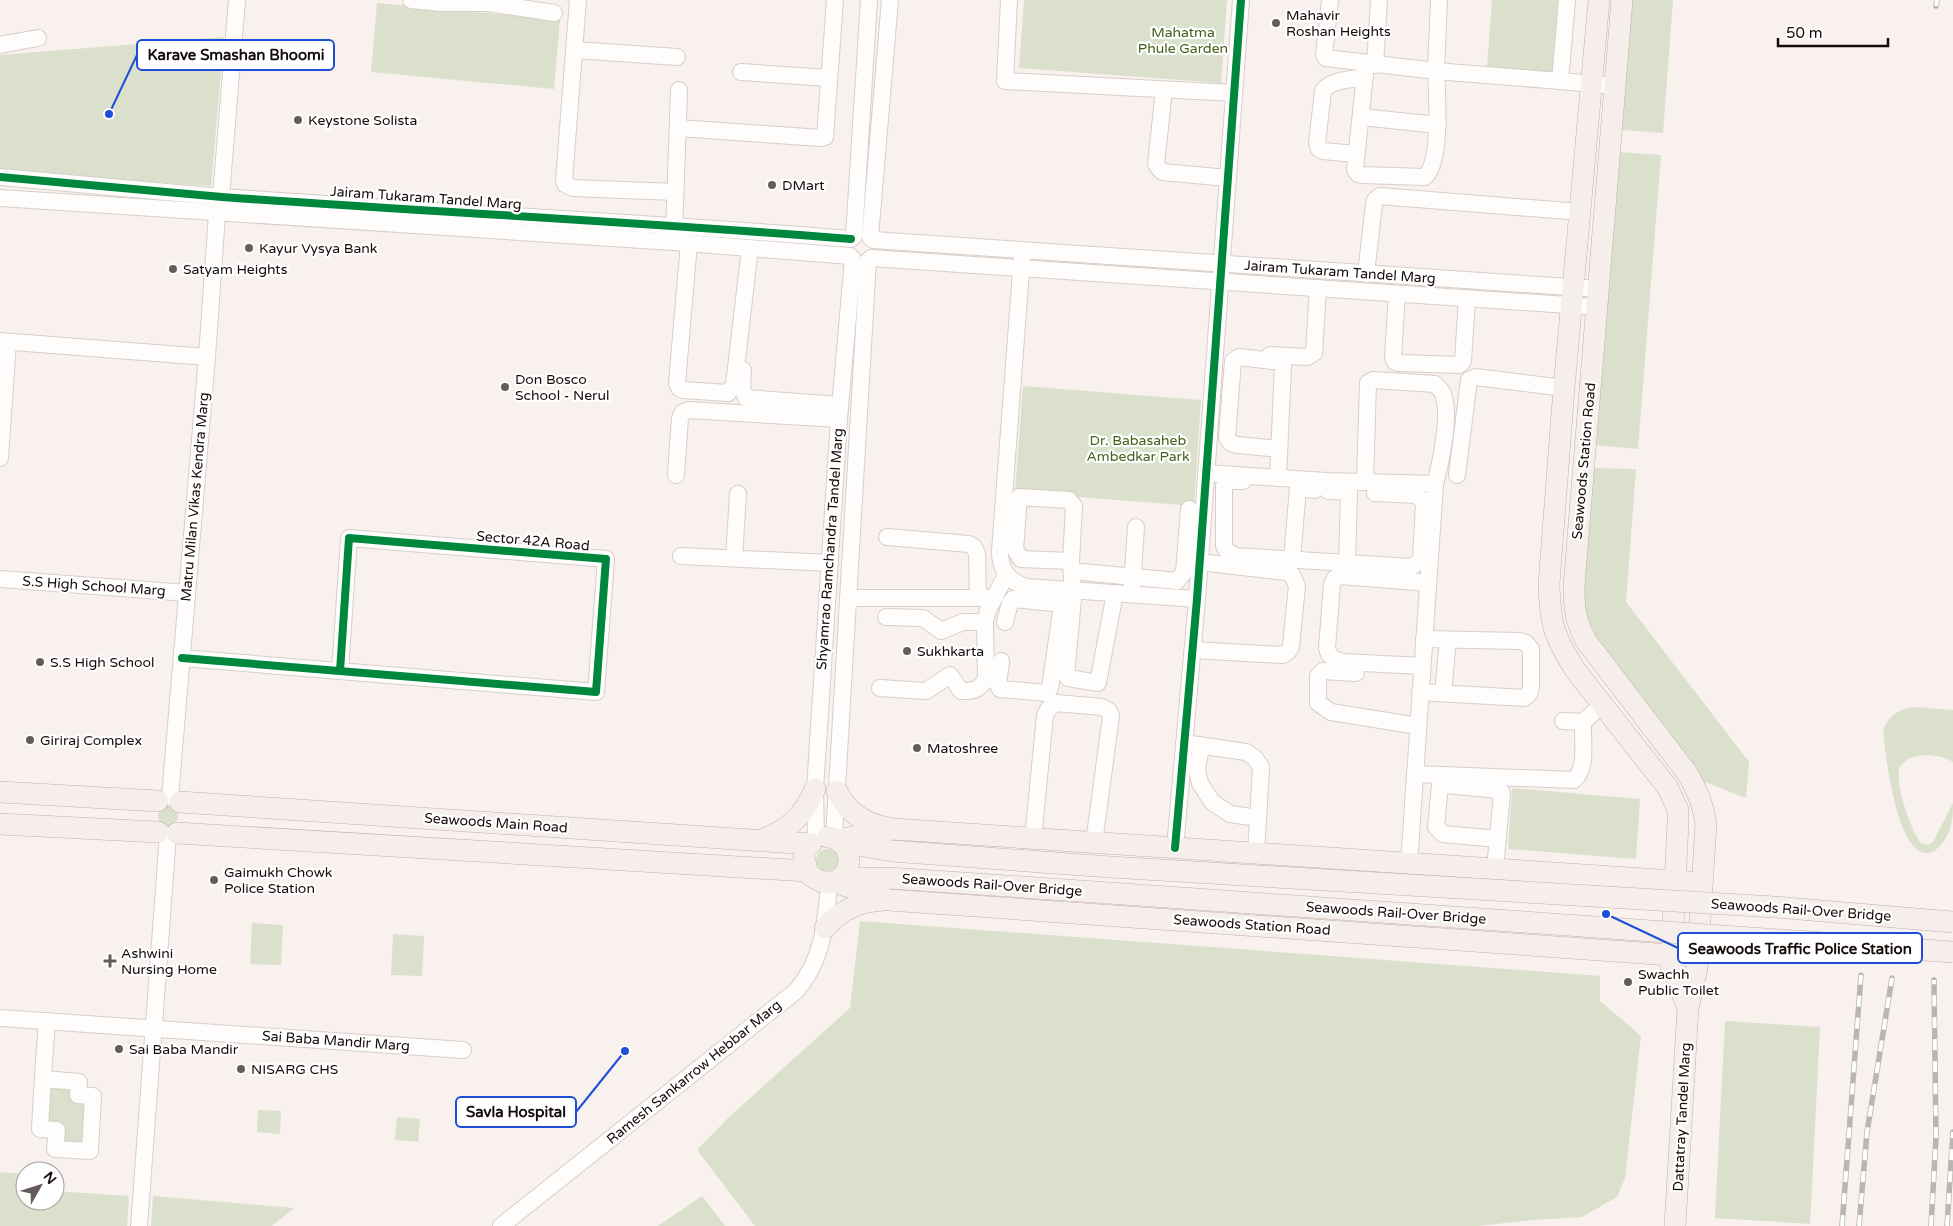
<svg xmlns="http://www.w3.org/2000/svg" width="1953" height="1226" viewBox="0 0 1953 1226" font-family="'Varela Round',sans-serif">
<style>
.green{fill:#dae0cb}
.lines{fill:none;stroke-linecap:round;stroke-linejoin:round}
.minor-casing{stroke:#d7ceca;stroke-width:18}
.major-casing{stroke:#c0b0aa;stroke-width:22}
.minor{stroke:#fefdfc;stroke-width:16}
.major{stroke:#f6eeeb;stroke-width:21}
.rail-casing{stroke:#b8b6b4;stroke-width:5.5}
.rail{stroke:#fff;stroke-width:4;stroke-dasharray:11;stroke-linecap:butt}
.major-bridge-casing{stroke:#c0b0aa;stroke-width:22;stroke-linecap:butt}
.major-bridge{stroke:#f6eeeb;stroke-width:21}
.cycleway-casing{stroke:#fff;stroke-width:11}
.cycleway{stroke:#00873e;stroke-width:8}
.poi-dot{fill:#655c59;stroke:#fff;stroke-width:2}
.labels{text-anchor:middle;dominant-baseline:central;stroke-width:4.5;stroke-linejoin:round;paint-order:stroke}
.poi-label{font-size:14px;fill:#150c09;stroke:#fff;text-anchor:start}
.park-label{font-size:14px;fill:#44601b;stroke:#fff}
.street-label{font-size:14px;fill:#150c09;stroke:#fff}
.leader{fill:none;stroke:#1d4ed8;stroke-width:2}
.callout-dot{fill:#1d4ed8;stroke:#fff;stroke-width:2}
.callout{fill:#fff;stroke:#1d4ed8;stroke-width:2}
.callout-label{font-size:15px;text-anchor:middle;font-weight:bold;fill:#150c09}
</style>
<rect width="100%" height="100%" fill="#f9f1ed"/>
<g class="green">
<path d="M1024,0h203l-6,83 -202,-15z"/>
<path d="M1492,0h69l-6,73 -68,-6z"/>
<path d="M1630,0h43l-10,133 -41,-3z"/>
<path d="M377,3l183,17 -6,69 -183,-17z"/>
<path d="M224,37l-13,149 -211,-13v-118z"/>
<path d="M1618,152l43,3 -23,294 -44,-4z"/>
<path d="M1023,386l178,14 -7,106 -179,-14z"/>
<path d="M1594,468l42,1 -10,133 123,160 -3,36 -44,-17 -109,-144 -11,-35z"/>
<path d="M1915,707l38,3v52c-15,-9 -44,-11 -54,6 -3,18 11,61 22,75l7,2 5,-3 20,-39c0,19 -1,28 -13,43 -4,4 -8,7 -13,7 -31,0 -41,-98 -44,-121 5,-17 16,-23 32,-25z"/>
<path d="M1512,788l128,11 -4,60 -128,-10z"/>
<circle cx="168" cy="816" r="10"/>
<circle cx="827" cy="860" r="11"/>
<path d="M860,921l740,55v25l41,35 -16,142 -8,19 -35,20 -49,3 -55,6h-723l-58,-76 32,-33 121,-109z"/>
<path d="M252,923l31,2 -2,40 -31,-1z"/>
<path d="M393,934l31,2 -2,40 -31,-1z"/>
<path d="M1725,1021l95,6 -10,197 -95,-6z"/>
<path d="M43,1079l50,17 -3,55 -35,-2 1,-19 -16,-1z"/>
<path d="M258,1110l23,1 -1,23 -23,-2z"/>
<path d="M397,1117l23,2 -2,23 -23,-2z"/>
<path d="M0,1172l25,2v27h30v-10l74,5 -2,30h-127z"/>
<path d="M153,1196l141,12 -22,18h-121z"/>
<path d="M702,1196l23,30h-67z"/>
</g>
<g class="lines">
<defs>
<g id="minor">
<path d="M411,0l31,3h46v-3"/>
<path d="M578,0l-14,180 1,4 8,4 102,4"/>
<path d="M1009,0l-4,81 229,12"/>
<path d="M1330,0l-6,55 2,3 110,13c1,23 6,91 -11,106l-63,-2 -4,-1 -3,-4 11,-106"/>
<path d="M1439,0l-3,71 124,10 7,-81"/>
<path d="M488,3l66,10"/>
<path d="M0,45l38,-7"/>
<path d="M575,50l102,7"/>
<path d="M1375,65l4,-65"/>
<path d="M741,72l87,6"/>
<path d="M1560,81l55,5"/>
<path d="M1164,90l-8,74 6,8 66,6"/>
<path d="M1361,117l77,8"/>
<path d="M678,128l143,10 4,-1 10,-137"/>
<path d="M1356,154l-33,-3 -4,-2 -2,-6 6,-52c6,-11 30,-12 42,-14"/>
<path d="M0,177c74,6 148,14 222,20 210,15 420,25 629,42"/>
<path d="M0,198l673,44 177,14"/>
<path d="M674,234l5,-144"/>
<path d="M854,236l15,-236"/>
<path d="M870,237l20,-237"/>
<path d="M873,240l725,49"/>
<path d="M689,243l-12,140 2,5 4,2 45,3 6,-8 16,-137"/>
<path d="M871,258l726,49"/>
<path d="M1022,258l-22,293c0,20 9,31 27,36l170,12"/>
<path d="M1366,274l8,-70 1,-4 5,-4 200,16"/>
<path d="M1397,294l-4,64 2,4 4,1 60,2 4,-4 4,-63"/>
<path d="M0,341l207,16"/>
<path d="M1270,355l37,2 7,-4 4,-65"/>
<path d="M743,370l-1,18 4,10 94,7"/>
<path d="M0,458l8,-116"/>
<path d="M1206,473l120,8 109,3 -26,380"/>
<path d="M676,475l4,-57 3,-6 6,-2 150,9"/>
<path d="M1457,475l12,-95 7,-3 88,11"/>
<path d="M1278,478l5,-112 -1,-4 -43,-5 -6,4 -6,76 4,6 6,2 42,4"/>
<path d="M1243,481h-16l-3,5v60l3,5 8,5 177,11 9,-7 3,-57 -7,-8 -42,-2"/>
<path d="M1365,482l3,-99 5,-3 62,4c4,4 8,7 9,13 6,22 -3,65 -9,87"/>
<path d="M1328,491l21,1 -2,71"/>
<path d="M887,537l82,7 5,3 3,7 1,44"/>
<path d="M681,556l149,7"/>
<path d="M734,558l4,-64"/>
<path d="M1292,559l6,-71 17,2"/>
<path d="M1071,561l-50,-2 -6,-10 4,-52 50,3 5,6 -3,55 2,38 -7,76 2,3 30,5 17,-90"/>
<path d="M1082,572l95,9 7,-9 5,-63"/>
<path d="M0,579l187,14"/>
<path d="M1132,587l4,-60"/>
<path d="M848,598h146"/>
<path d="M886,617l37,1 18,13 22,-9h22"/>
<path d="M1005,622l5,-19 3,-4 49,5"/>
<path d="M1193,650l90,5c4,-2 7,-4 8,-9l6,-60 -5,-11 -6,-3 -86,-10"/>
<path d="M182,658l414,34 10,-133 -257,-21 -9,133"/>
<path d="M1001,661l-3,24 2,4 47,4 3,-5 14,-97"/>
<path d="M1422,666l-79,-4c-9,-3 -14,-4 -16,-14l5,-64 3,-6 6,-2 87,7"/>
<path d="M1356,673l-33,-2 -5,5v27l13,9 87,14"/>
<path d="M880,688l46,3 24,-16 11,16c13,0 18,-1 25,-12l-1,-57 3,-12 18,-35"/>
<path d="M1420,692l104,6 5,-4 2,-7v-38l-5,-6 -6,-2 -96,-2"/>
<path d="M1443,693l5,-53"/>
<path d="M1563,721l20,1"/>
<path d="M1184,743l62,9 9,6 6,9 -5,86"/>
<path d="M1201,746l-4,24 3,13 12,19 18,12 28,4"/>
<path d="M1415,774l159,6c14,-12 8,-41 9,-58l20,-18"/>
<path d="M1440,785l-4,42 7,7 55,5"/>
<path d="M1446,785l53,5 3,3 -7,76"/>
<path d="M170,797l37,-440 10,-143 4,-18 16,-196"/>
<path d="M834,838l34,-577"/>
<path d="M1033,839l12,-124 4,-7 7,-5 46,4 7,4 2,5 -17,127"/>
<path d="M816,840l-1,-51 24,-370 14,-160"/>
<path d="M1175,848l22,-249 44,-599"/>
<path d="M0,1018l463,32"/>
<path d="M43,1079l36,3 -1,13 15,1 -3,55 -35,-2 2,-19 -17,-1c2,-36 4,-72 7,-108"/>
<path d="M139,1226l29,-391"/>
<path d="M501,1226l295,-235c27,-31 30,-68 33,-108"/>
</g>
<g id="major">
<path d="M1599,0l-35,388 -15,196c1,40 5,53 27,87l92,117 10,22v12l-7,144 17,42"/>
<path d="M1622,0l-48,585c0,25 1,34 12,56l101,132c10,16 16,31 19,50l-9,145 -9,40 -13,218"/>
<path d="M837,791c10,22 28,33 52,37"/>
<path d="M0,792l158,9"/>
<path d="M180,802l631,42"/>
<path d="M0,824l158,8"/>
<path d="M177,833l630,38"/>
<path d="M828,837c22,4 28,27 12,42"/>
<path d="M762,840c27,-11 42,-24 53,-51"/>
<path d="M838,840l55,-11 797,53"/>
<path d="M846,843l46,8 218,16"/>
<path d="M804,857l3,14 4,5 11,6 7,1 11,-4 50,-1 219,15"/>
<path d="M834,882l55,18 796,56"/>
<path d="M825,928c16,-18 34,-27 59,-28"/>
</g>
</defs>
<use href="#minor" class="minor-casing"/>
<use href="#major" class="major-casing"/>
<use href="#minor" class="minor"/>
<use href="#major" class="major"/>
<defs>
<g id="rail">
<path d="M1936,6l1,-6"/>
<path d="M1842,1226l19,-251"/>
<path d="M1859,1226l8,-94 25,-154"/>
<path d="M1931,1226l5,-89 -2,-157"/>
<path d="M1947,1226l6,-94"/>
</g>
</defs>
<use href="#rail" class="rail-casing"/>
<use href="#rail" class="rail"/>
<defs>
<g id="major-bridge">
<path d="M1110,867l664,40 179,15"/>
<path d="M1109,893l844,59"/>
</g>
</defs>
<use href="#major-bridge" class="major-bridge-casing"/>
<use href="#major-bridge" class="major-bridge"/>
<defs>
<g id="cycleway">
<path d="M0,177c74,6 148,14 222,20 210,15 420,25 629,42"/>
<path d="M182,658l414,34 10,-133 -257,-21 -9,133"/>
<path d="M1175,848l22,-249 44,-599"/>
</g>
</defs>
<use href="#cycleway" class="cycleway-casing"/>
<use href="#cycleway" class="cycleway"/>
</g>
<g class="poi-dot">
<circle cx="1276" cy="23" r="5"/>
<circle cx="298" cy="120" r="5"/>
<circle cx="772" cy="185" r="5"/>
<circle cx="249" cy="248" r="5"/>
<circle cx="173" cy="269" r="5"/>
<circle cx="505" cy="387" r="5"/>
<circle cx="907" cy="651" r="5"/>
<circle cx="40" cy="662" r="5"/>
<circle cx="30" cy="740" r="5"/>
<circle cx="917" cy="748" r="5"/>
<circle cx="214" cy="880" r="5"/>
<path d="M107.5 953.5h5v5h5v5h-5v5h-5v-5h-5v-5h5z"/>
<circle cx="1628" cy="982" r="5"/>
<circle cx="119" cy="1049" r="5"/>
<circle cx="241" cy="1069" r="5"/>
</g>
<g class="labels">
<g class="poi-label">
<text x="1286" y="15">Mahavir<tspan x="1286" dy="16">Roshan Heights</tspan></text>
<text x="308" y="120">Keystone Solista</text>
<text x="782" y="185">DMart</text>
<text x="259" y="248">Kayur Vysya Bank</text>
<text x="183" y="269">Satyam Heights</text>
<text x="515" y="379">Don Bosco<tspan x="515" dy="16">School - Nerul</tspan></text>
<text x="917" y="651">Sukhkarta</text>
<text x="50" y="662">S.S High School</text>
<text x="40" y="740">Giriraj Complex</text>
<text x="927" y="748">Matoshree</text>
<text x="224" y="872">Gaimukh Chowk<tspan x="224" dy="16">Police Station</tspan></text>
<text x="121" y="953">Ashwini<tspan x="121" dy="16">Nursing Home</tspan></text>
<text x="1638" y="974">Swachh<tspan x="1638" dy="16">Public Toilet</tspan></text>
<text x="129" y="1049">Sai Baba Mandir</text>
<text x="251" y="1069">NISARG CHS</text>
</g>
<g class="park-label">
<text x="1183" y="32">Mahatma<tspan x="1183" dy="16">Phule Garden</tspan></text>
<text x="1138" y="440">Dr. Babasaheb<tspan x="1138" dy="16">Ambedkar Park</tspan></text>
</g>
<g class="street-label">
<text transform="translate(426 198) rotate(4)">Jairam Tukaram Tandel Marg</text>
<text transform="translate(1340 272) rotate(4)">Jairam Tukaram Tandel Marg</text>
<text transform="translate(1584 461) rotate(-85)">Seawoods Station Road</text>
<text transform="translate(195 497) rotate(-85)">Matru Milan Vikas Kendra Marg</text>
<text transform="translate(533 541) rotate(5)">Sector 42A Road</text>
<text transform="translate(830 549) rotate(-86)">Shyamrao Ramchandra Tandel Marg</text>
<text transform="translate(94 586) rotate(4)">S.S High School Marg</text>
<text transform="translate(496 823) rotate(4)">Seawoods Main Road</text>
<text transform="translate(992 885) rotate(4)">Seawoods Rail-Over Bridge</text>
<text transform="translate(1801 910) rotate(4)">Seawoods Rail-Over Bridge</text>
<text transform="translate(1396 913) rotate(4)">Seawoods Rail-Over Bridge</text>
<text transform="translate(1252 925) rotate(4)">Seawoods Station Road</text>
<text transform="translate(336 1041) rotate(4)">Sai Baba Mandir Marg</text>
<text transform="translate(694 1072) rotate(-39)">Ramesh Sankarrow Hebbar Marg</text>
<text transform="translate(1682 1117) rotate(-87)">Dattatray Tandel Marg</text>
</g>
</g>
<path class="leader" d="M109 114L137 55M1606 914L1678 948M625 1051L576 1112"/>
<g class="callout-dot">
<circle cx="109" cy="114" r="5"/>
<circle cx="1606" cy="914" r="5"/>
<circle cx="625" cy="1051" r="5"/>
</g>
<g class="callout">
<rect x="137" y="40" width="197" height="30" rx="5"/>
<rect x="1678" y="933" width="244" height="30" rx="5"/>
<rect x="456" y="1097" width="120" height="30" rx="5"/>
</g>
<g class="callout-label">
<text x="236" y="60">Karave Smashan Bhoomi</text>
<text x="1800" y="954">Seawoods Traffic Police Station</text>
<text x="516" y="1117">Savla Hospital</text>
</g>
<g transform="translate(40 1186) rotate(51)"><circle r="24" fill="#ffffff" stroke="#a19e9d"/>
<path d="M0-4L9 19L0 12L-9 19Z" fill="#655c59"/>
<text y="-8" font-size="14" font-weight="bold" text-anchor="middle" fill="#150c09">N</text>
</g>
<path d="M1778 38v8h110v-8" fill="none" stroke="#150c09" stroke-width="2.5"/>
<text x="1786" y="38" font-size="15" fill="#150c09" stroke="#ffffff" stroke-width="4" paint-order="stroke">50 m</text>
</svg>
